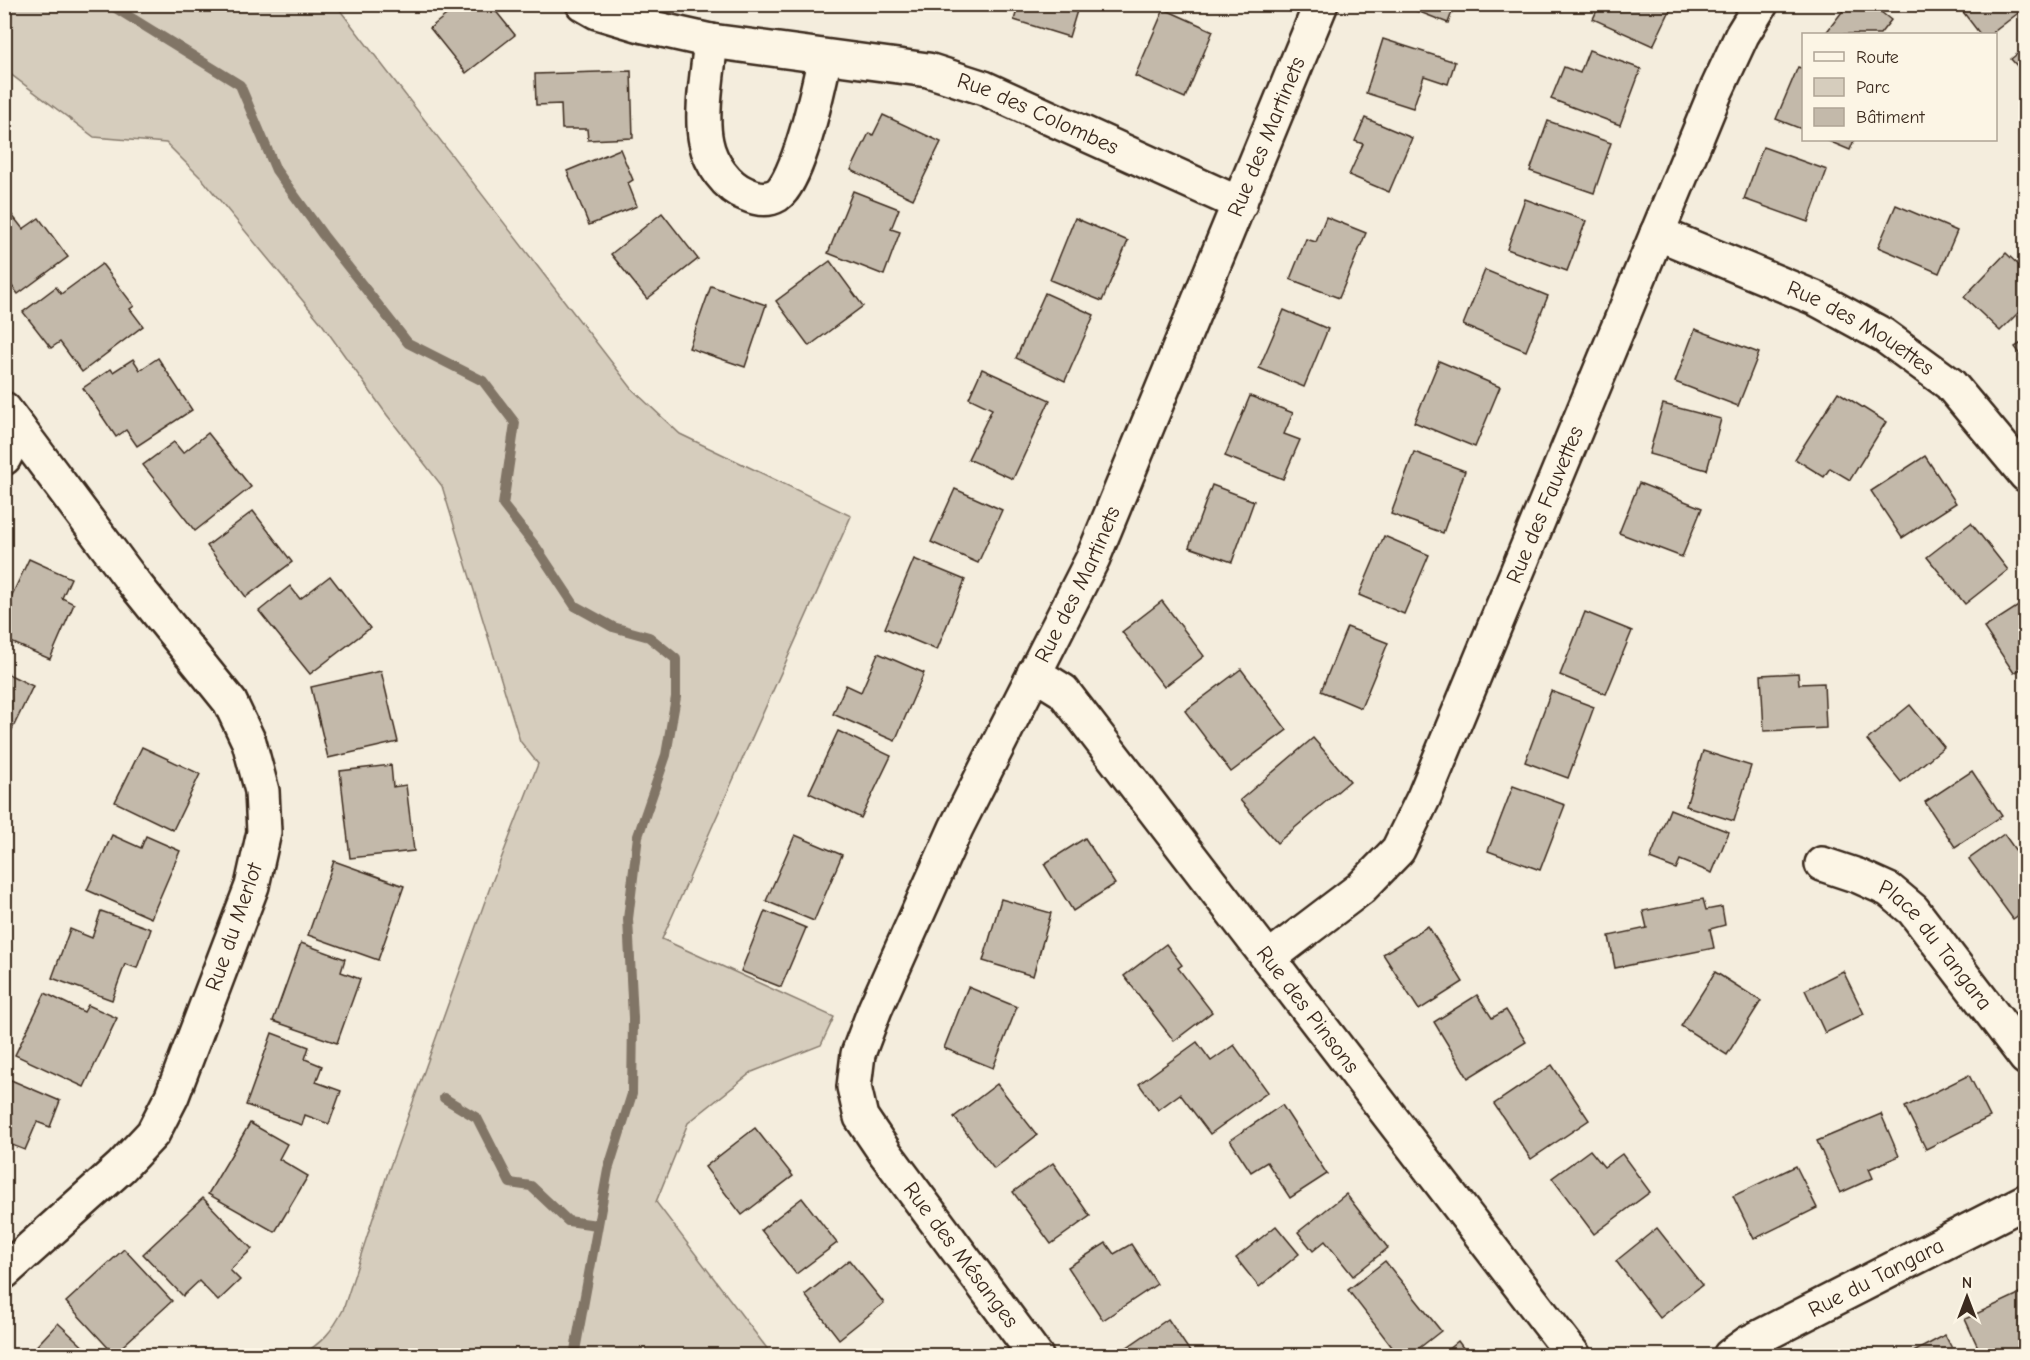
<svg xmlns="http://www.w3.org/2000/svg" width="2030" height="1360" viewBox="0 0 2030 1360" font-family="'Comic Neue',sans-serif">
<style>
.green{fill:#d6cdbd;stroke:#887c6e;stroke-width:1.5}
.lines{fill:none;stroke-linecap:round;stroke-linejoin:round}
.stream{stroke:#817466;stroke-width:10}
.building{fill:#c3b9aa;stroke:#3b2a1e;stroke-width:1.5}
.minor-casing{stroke:#3b2a1e;stroke-width:38}
.minor{stroke:#fcf5e5;stroke-width:33}
.labels{text-anchor:middle;dominant-baseline:central;stroke-width:5;stroke-linejoin:round;paint-order:stroke}
.street-label{font-size:22px;fill:#3b2a1e;stroke:#fcf5e5}
</style>
<rect width="100%" height="100%" fill="#f4eddd"/>
<filter id="ink" filterUnits="userSpaceOnUse"><feTurbulence type="fractalNoise" baseFrequency=".0167" numOctaves="2"/><feDisplacementMap in="SourceGraphic" scale="12" xChannelSelector="R" yChannelSelector="G"/><feConvolveMatrix kernelMatrix="1 2 1 2 8 2 1 2 1" color-interpolation-filters="sRGB"/></filter>
<g filter="url(#ink)">
<path class="green" d="M4,5h332l297,385 47,44 171,82 -189,423 172,78 -13,28 -69,27 -64,51 -32,79 116,153h-470c20,-13 30,-23 41,-45l45,-138 101,-282 49,-126 -18,-23 -78,-255 -55,-71 -65,-91 -119,-144 -37,-37 -72,-6 -89,-67z"/>
<g class="lines">
<g class="stream">
<path d="M109,4l131,81 36,85 47,65 85,108 75,38 32,42 -12,82 33,42 39,59 38,21 36,10 27,22v38l-10,58 -28,81 -10,83 5,99 -1,76 -24,76 -34,186"/>
<path d="M444,1098l33,20 33,65 21,3 37,35 29,4"/>
</g>
</g>
<g class="building">
<path d="M460,4h30l25,31 -49,38 -36,-45z"/>
<path d="M1019,4h60l-10,33 -55,-17z"/>
<path d="M1399,4h56l-7,19z"/>
<path d="M1600,4h73l-20,42 -60,-27z"/>
<path d="M1848,4h23l20,16 -11,14h-55z"/>
<path d="M1957,4h69v3l-35,27h-11z"/>
<path d="M1164,9l49,22 -28,67 -50,-22z"/>
<path d="M1383,39l72,23 -7,22 -24,-8 -11,32 -47,-15z"/>
<path d="M2026,47v29l-15,-17z"/>
<path d="M1589,50l52,19 -21,56 -69,-26 13,-32 16,6z"/>
<path d="M1798,67l6,2v61l-28,-11z"/>
<path d="M631,71l2,67 -45,2 -1,-11h-25l-1,-25 -25,1 -1,-31z"/>
<path d="M883,115l58,27 -28,57 -62,-29 18,-37 4,2z"/>
<path d="M1365,118l47,20 -23,54 -40,-17 14,-31 -8,-3z"/>
<path d="M1548,121l63,22 -17,50 -64,-22z"/>
<path d="M1826,140h28l-4,10z"/>
<path d="M1763,147l64,23 -19,52 -64,-23z"/>
<path d="M620,149l13,31 -5,3 9,23 -48,19 -22,-54z"/>
<path d="M853,191l46,18 -8,20 9,3 -16,43 -56,-22z"/>
<path d="M1525,199l61,22 -19,50 -60,-22z"/>
<path d="M4,205l19,24 16,-11 29,39 -50,37 -14,-18z"/>
<path d="M1896,205l61,26 -18,42 -61,-26z"/>
<path d="M662,213l36,46 -51,40 -36,-45z"/>
<path d="M1326,217l40,16 -27,65 -49,-19 16,-40 10,3z"/>
<path d="M1075,218l53,23 -26,60 -52,-21z"/>
<path d="M2006,253l20,19v33l-26,26 -36,-34z"/>
<path d="M830,261l33,45 -54,40 -33,-45z"/>
<path d="M102,264l32,42 -4,3 13,17 -61,46 -22,-30 -9,6 -28,-36 33,-25 5,7z"/>
<path d="M1485,270l63,26 -22,55 -63,-26z"/>
<path d="M711,286l55,19 -21,62 -56,-19z"/>
<path d="M1045,293l49,22 -29,66 -49,-23z"/>
<path d="M1284,310l44,19 -24,58 -45,-19z"/>
<path d="M1695,329l64,24 -21,53 -63,-24z"/>
<path d="M2026,340v22l-11,-15z"/>
<path d="M158,358l34,52 -55,36 -11,-16 -10,7 -33,-49 28,-19 2,3 20,-13 7,11z"/>
<path d="M1439,361l61,26 -25,60 -61,-25z"/>
<path d="M982,369l68,31 -37,79 -45,-20 24,-50 -23,-11z"/>
<path d="M1838,392l48,30 -36,58 -20,-12 -6,9 -29,-18z"/>
<path d="M1250,396l43,17 -9,21 16,6 -17,39 -58,-23z"/>
<path d="M1663,404l58,15 -14,51 -58,-16z"/>
<path d="M208,433l43,54 -56,44 -52,-66 31,-23 9,11z"/>
<path d="M1414,452l51,19 -22,62 -52,-19z"/>
<path d="M1925,456l31,47 -54,35 -31,-47z"/>
<path d="M1639,483l63,25 -20,49 -63,-24z"/>
<path d="M1212,485l42,16 -22,61 -43,-15z"/>
<path d="M955,489l47,21 -24,53 -47,-21z"/>
<path d="M253,511l39,51 -46,35 -39,-51z"/>
<path d="M1971,523l37,47 -43,34 -38,-47z"/>
<path d="M1384,536l45,19 -25,59 -45,-19z"/>
<path d="M29,559l42,19 -9,20 12,6 -24,55 -46,-20v-27z"/>
<path d="M914,559l51,21 -28,70 -52,-22z"/>
<path d="M330,576l40,52 -60,46 -51,-63 31,-25 10,13z"/>
<path d="M1162,601l42,55 -40,31 -42,-55z"/>
<path d="M2026,601v65l-12,7 -30,-45z"/>
<path d="M1585,612l47,19 -26,63 -46,-19z"/>
<path d="M1347,627l41,16 -27,65 -40,-17z"/>
<path d="M878,653l46,20 -29,68 -62,-27 13,-29 15,7z"/>
<path d="M1241,669l46,61 -56,42 -46,-61z"/>
<path d="M381,671l17,71 -70,16 -17,-71z"/>
<path d="M4,672l29,14 -27,56 -2,-1z"/>
<path d="M1798,673l1,11 25,-1 2,45 -62,3 -3,-56z"/>
<path d="M1551,691l43,16 -26,71 -43,-16z"/>
<path d="M1910,705l34,42 -43,35 -34,-42z"/>
<path d="M838,731l53,25 -30,62 -52,-25z"/>
<path d="M1313,738l37,43 -73,62 -37,-43z"/>
<path d="M142,747l58,27 -27,56 -58,-28z"/>
<path d="M1703,751l48,15 -17,55 -48,-15z"/>
<path d="M391,765l2,22 13,-2 8,66 -64,7 -10,-87z"/>
<path d="M1972,771l30,45 -47,31 -30,-45z"/>
<path d="M1513,786l52,19 -25,65 -52,-19z"/>
<path d="M1670,809l59,23 -17,41 -32,-13 -4,9 -26,-10z"/>
<path d="M2004,834l12,17 10,-7v66l-13,9 -44,-60z"/>
<path d="M112,835l29,13 5,-12 34,15 -29,67 -64,-28z"/>
<path d="M795,835l47,20 -28,66 -48,-20z"/>
<path d="M1085,838l30,46 -42,27 -29,-47z"/>
<path d="M334,861l70,25 -26,74 -70,-25z"/>
<path d="M1001,899l50,14 -18,63 -50,-15z"/>
<path d="M1703,899l3,11 16,-3 3,18 -15,4 4,19 -99,20 -6,-32 38,-8 -4,-17z"/>
<path d="M101,911l50,18 -14,39 -12,-4 -13,36 -60,-22 18,-49 22,9z"/>
<path d="M765,911l41,17 -25,59 -40,-16z"/>
<path d="M1428,926l35,56 -44,28 -36,-56z"/>
<path d="M301,943l44,16 -4,13 19,7 -23,64 -64,-22z"/>
<path d="M1166,944l16,21 -4,3 34,44 -38,29 -50,-65z"/>
<path d="M1843,971l21,43 -39,19 -20,-43z"/>
<path d="M1715,972l46,29 -34,54 -46,-29z"/>
<path d="M968,987l49,20 -24,61 -49,-20z"/>
<path d="M45,993l39,19 4,-7 29,13 -33,69 -69,-32z"/>
<path d="M1477,995l15,23 14,-8 20,32 -58,36 -34,-56z"/>
<path d="M272,1033l37,14 -4,12 17,7 -6,16 25,9 -12,33 -24,-9 -3,10 -56,-20z"/>
<path d="M1197,1042l14,19 23,-16 34,47 -58,42 -30,-40 -22,16 -19,-26z"/>
<path d="M1552,1065l37,55 -58,39 -37,-55z"/>
<path d="M1969,1075l21,42 -64,32 -21,-42z"/>
<path d="M4,1077l56,24 -10,26 -13,-5 -12,28 -21,-8z"/>
<path d="M997,1084l40,51 -43,34 -40,-52z"/>
<path d="M1282,1105l45,69 -37,24 -23,-36 -16,10 -21,-32z"/>
<path d="M1881,1114l18,42 -30,13 4,9 -33,15 -23,-52z"/>
<path d="M250,1123l37,21 -8,15 29,17 -33,56 -67,-38z"/>
<path d="M755,1128l38,48 -51,39 -37,-48z"/>
<path d="M1590,1150l14,17 18,-13 28,38 -56,42 -42,-56z"/>
<path d="M1053,1163l37,53 -39,28 -38,-52z"/>
<path d="M1796,1166l21,42 -63,31 -21,-43z"/>
<path d="M1346,1194l42,54 -35,28 -28,-35 -12,10 -15,-19z"/>
<path d="M203,1198l49,51 -22,21 10,10 -22,21 -19,-20 -16,15 -40,-42z"/>
<path d="M802,1198l35,45 -41,31 -35,-44z"/>
<path d="M1276,1226l23,28 -40,33 -23,-29z"/>
<path d="M1657,1228l45,57 -42,33 -44,-57z"/>
<path d="M1106,1243l8,11 17,-10 26,40 -54,36 -35,-53z"/>
<path d="M124,1249l48,52 -58,53 -48,-52z"/>
<path d="M849,1260l35,43 -45,36 -34,-44z"/>
<path d="M1385,1261l56,70 -32,25h-10l-51,-66z"/>
<path d="M2023,1292l3,5v47l-13,6 3,6h-34l-17,-37z"/>
<path d="M1168,1319l25,37h-62l-5,-8z"/>
<path d="M58,1323l35,33h-66z"/>
<path d="M1945,1335l11,21h-50z"/>
<path d="M1458,1341l11,15h-29z"/>
</g>
<g class="lines">
<defs>
<g id="minor">
<path id="s1" d="M583,4l14,8 47,14 67,15 217,29 56,18 256,116"/>
<path d="M711,41c-3,29 -11,73 -5,101 4,21 21,45 40,52 11,5 21,7 31,1 22,-14 42,-111 48,-138"/>
<path id="s2" d="M1657,233l158,65 68,37 67,49 76,91"/>
<path d="M4,409l130,174 96,119 19,40 13,49 2,41 -12,54 -80,210 -19,37 -32,34 -117,105"/>
<path d="M4,458l15,-29"/>
<path id="s3" d="M1034,673l29,18 511,665"/>
<path id="s4" d="M1822,864l36,12 31,14 24,20 113,148"/>
<path id="s5" d="M1269,958l92,-70 37,-38 26,-53 292,-706 26,-56 19,-31"/>
<path id="s6" d="M1036,1356l-150,-202 -25,-37 -7,-30 4,-33 17,-45 81,-181 137,-270 228,-554"/>
<path id="s7" d="M1730,1356l18,-13 278,-142"/>
</g>
</defs>
<use href="#minor" class="minor-casing"/>
<use href="#minor" class="minor"/>
</g>
</g>
<g class="labels">
<g class="street-label">
<text stroke="none"><textPath href="#s1" startOffset="471">Rue des Colombes</textPath></text>
<text stroke="none"><textPath href="#s6" startOffset="1365">Rue des Martinets</textPath></text>
<text stroke="none"><textPath href="#s2" startOffset="225">Rue des Mouettes</textPath></text>
<text stroke="none"><textPath href="#s5" startOffset="544">Rue des Fauvettes</textPath></text>
<text stroke="none"><textPath href="#s6" startOffset="879">Rue des Martinets</textPath></text>
<text transform="translate(234 927) rotate(-71)">Rue du Merlot</text>
<text stroke="none"><textPath href="#s4" startOffset="144">Place du Tangara</textPath></text>
<text stroke="none"><textPath href="#s3" startOffset="436">Rue des Pinsons</textPath></text>
<text transform="translate(961 1255) rotate(53)">Rue des Mésanges</text>
<text stroke="none"><textPath href="#s7" startOffset="166">Rue du Tangara</textPath></text>
</g>
</g>
<rect width="2030" height="1360" fill="none" stroke="#fcf5e5" stroke-width="24"/>
<rect x="12" y="12" width="2006" height="1336" fill="none" stroke="#3b2a1e" stroke-width="2" filter="url(#ink)"/>
<rect x="1802" y="33" width="195" height="108" fill="#fcf5e5" stroke="#afa495" stroke-width="1.5"/>
<rect x="1814" y="52" width="30" height="9" fill="#fcf5e5" stroke="#afa495" stroke-width="1.5"/>
<text x="1856" y="63" font-size="18" fill="#3b2a1e">Route</text>
<rect x="1814" y="78" width="30" height="18" fill="#d6cdbd" stroke="#afa495" stroke-width="1.5"/>
<text x="1856" y="93" font-size="18" fill="#3b2a1e">Parc</text>
<rect x="1814" y="108" width="30" height="18" fill="#c3b9aa" stroke="#afa495" stroke-width="1.5"/>
<text x="1856" y="123" font-size="18" fill="#3b2a1e">Bâtiment</text>
<g transform="translate(1967 1297)" stroke="#fcf5e5" stroke-width="4.5" paint-order="stroke">
<path d="M0-4.5L10 22L0 15L-10 22Z" fill="#3b2a1e"/>
<text y="-9" font-size="16" font-weight="bold" text-anchor="middle" fill="#3b2a1e">N</text>
</g>
</svg>
